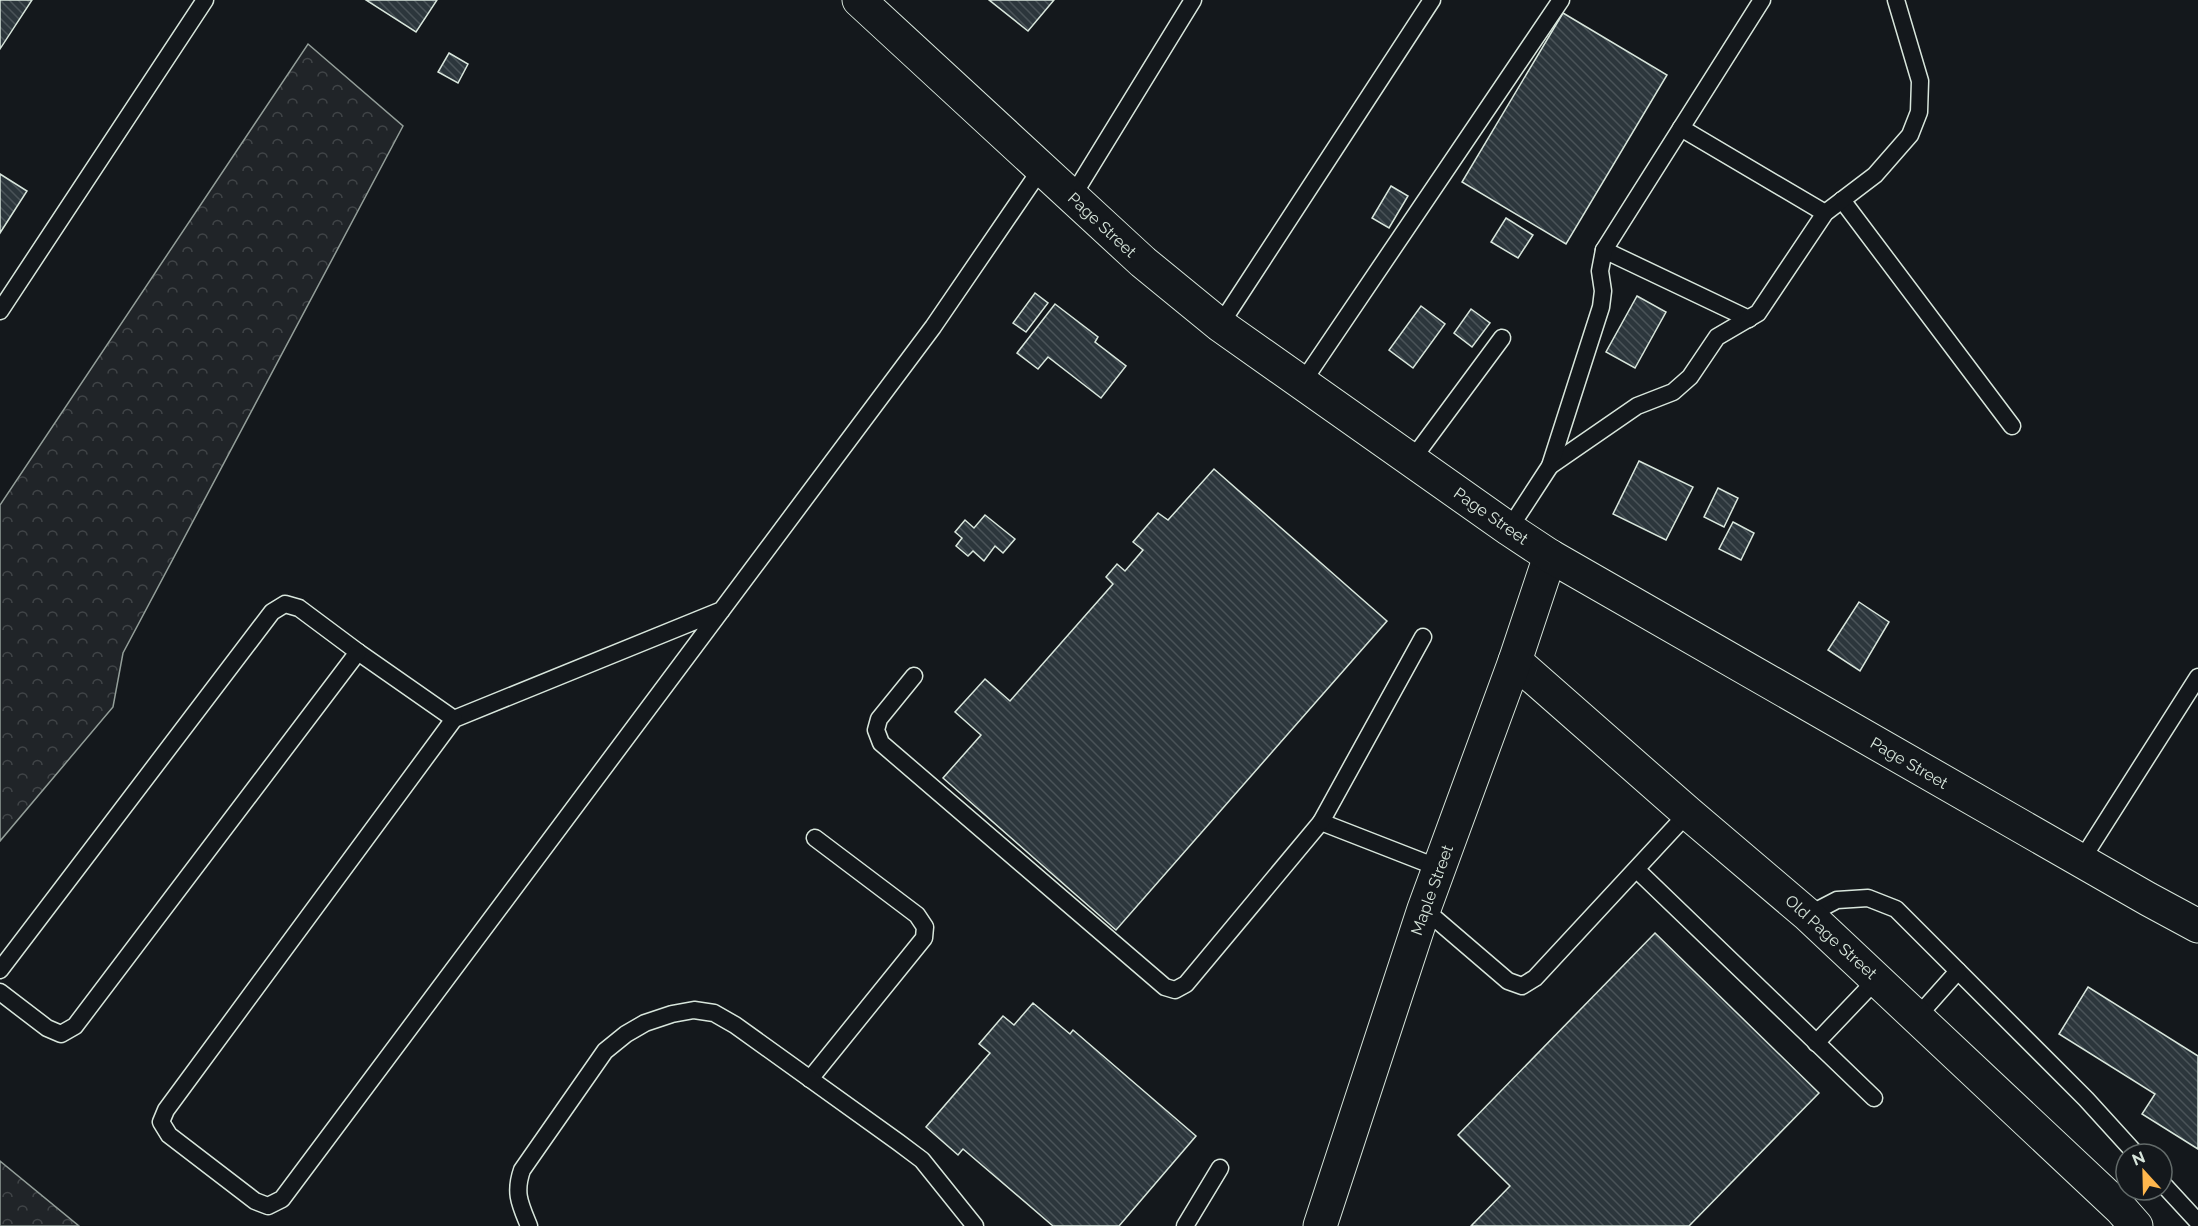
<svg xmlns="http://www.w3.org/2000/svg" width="2198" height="1226" viewBox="0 0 2198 1226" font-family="Raleway,sans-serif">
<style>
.forest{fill:url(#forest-crowns);stroke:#939e99;stroke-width:1.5}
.building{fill:url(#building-back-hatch);stroke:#d8e6dc;stroke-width:1.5}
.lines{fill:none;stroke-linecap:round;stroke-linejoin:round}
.service-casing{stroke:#d8e6dc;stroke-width:19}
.minor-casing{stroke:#d8e6dc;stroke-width:35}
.secondary-casing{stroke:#d8e6dc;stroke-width:35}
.service{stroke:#14181c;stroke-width:16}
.minor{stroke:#14181c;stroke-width:33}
.secondary{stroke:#14181c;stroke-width:33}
.labels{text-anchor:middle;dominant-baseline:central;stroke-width:4.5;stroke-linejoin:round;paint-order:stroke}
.street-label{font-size:16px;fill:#d8e6dc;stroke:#14181c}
</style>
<defs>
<pattern id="forest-crowns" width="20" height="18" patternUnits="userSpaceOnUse" patternTransform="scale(1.5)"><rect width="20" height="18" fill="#202428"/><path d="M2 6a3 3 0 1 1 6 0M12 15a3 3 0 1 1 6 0" fill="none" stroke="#404447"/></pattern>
<pattern id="building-back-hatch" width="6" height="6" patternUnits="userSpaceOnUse" patternTransform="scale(1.5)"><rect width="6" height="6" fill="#2c363c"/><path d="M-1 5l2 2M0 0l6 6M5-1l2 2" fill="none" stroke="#4a5358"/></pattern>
</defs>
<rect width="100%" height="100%" fill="#14181c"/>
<g class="forest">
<path d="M308,44l95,82 -280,527 -10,54 -113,134v-336z"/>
<path d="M0,1161l79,65h-79z"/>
</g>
<g class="building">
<path d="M0,0h32l-32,49z"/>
<path d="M366,0h71l-21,32z"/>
<path d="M989,0h65l-26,31z"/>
<path d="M1563,13l104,62 -101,169 -104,-62z"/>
<path d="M449,53l19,11 -10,19 -20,-11z"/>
<path d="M0,174l27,17 -27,42z"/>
<path d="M1391,186l17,10 -19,32 -17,-10z"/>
<path d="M1506,218l27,17 -15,23 -27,-16z"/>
<path d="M1035,293l13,10 -22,29 -13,-9z"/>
<path d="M1637,296l29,16 -31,56 -29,-16z"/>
<path d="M1055,304l43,33 -3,5 31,24 -25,32 -53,-41 -10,12 -21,-16z"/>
<path d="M1421,306l24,18 -32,44 -24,-18z"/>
<path d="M1471,309l19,14 -18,24 -18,-14z"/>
<path d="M1639,461l54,26 -27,53 -53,-26z"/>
<path d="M1214,469l173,152 -271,309 -173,-152 38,-43 -26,-23 30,-33 25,22 103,-117 -7,-7 11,-13 8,7 18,-21 -10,-8 25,-29 10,7z"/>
<path d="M1718,488l20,10 -14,29 -20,-10z"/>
<path d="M985,515l30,24 -12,14 -8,-7 -11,15 -11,-10 -5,5 -12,-10 6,-8 -7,-6 10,-12 9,8z"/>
<path d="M1733,522l21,11 -13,27 -22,-11z"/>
<path d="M1859,602l30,20 -29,49 -32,-21z"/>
<path d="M1655,933l164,160 -130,133h-218l39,-40 -52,-51z"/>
<path d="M2088,987l110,69v93l-56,-35 13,-20 -96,-60z"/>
<path d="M1033,1003l37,31 3,-4 123,106 -77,90h-66l-90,-77 -5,6 -32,-28 64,-74 -11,-9 24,-28 11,9z"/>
</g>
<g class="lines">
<defs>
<g id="service">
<path d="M1681,128l144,85"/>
<path d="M1072,197l121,-197"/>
<path d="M1842,200l170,226"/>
<path d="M1604,250l145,69"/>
<path d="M0,311l205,-311"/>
<path d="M1220,325l212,-325"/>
<path d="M1302,383l259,-383"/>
<path d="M1411,461l91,-123"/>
<path d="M1550,466l87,-60 36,-14 17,-15 27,-40 41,-24 67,-100 50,-38 35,-40 9,-23 1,-31 -24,-81"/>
<path d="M1509,529l41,-63 51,-159 2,-16 -3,-20 4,-21 158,-250"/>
<path d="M722,610l-268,109 -288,391 -5,12 8,13 86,66 13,5 14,-7 651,-872 108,-158"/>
<path d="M914,676l-35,43 -3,11 5,13 284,244 10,3 11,-6 135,-162 118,46"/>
<path d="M1321,822l102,-185"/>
<path d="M2081,861l117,-184"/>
<path d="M1637,870l237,228"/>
<path d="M1424,909l84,72 14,5 13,-8 153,-165"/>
<path d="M1808,915l29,-15 31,-2 28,11 190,190 50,55"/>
<path d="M0,970l272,-358 13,-8 14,4 59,44 96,67"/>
<path d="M0,992l47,36 14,6 14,-8 283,-374"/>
<path d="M1917,1017l41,-46"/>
<path d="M1816,1043l61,-64"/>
<path d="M810,1079l114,-141 1,-11 -8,-12 -102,-77"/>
<path d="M2162,1183l36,39"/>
<path d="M529,1226c-9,-22 -15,-33 -7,-56l83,-119 21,-17 19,-11 27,-9 22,-4 20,3 21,12 163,117 24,18 53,66"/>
<path d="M1185,1226l35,-58"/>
</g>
<g id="minor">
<path d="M1515,661l173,152 120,102 313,294 15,17"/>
<path d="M1320,1226l104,-317 91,-248 35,-105"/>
</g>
<path id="secondary" d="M859,0l284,262 77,63 289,204 41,27 598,343 50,27"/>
</defs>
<use href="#service" class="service-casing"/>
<use href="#minor" class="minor-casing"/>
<use href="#secondary" class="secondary-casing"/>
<use href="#service" class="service"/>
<use href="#minor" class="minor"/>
<use href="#secondary" class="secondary"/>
</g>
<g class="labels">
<g class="street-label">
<text transform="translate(1102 225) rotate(43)">Page Street</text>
<text transform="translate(1491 516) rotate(35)">Page Street</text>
<text transform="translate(1909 763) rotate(30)">Page Street</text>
<text transform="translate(1432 890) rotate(-70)">Maple Street</text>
<text transform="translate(1831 937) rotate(42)">Old Page Street</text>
</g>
</g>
<g transform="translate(2144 1172) rotate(338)"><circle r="28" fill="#14181c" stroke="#626a69" stroke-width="1.5"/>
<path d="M0-4.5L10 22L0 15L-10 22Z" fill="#ffb74d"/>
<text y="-9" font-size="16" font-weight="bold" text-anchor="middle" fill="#d8e6dc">N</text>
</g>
</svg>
